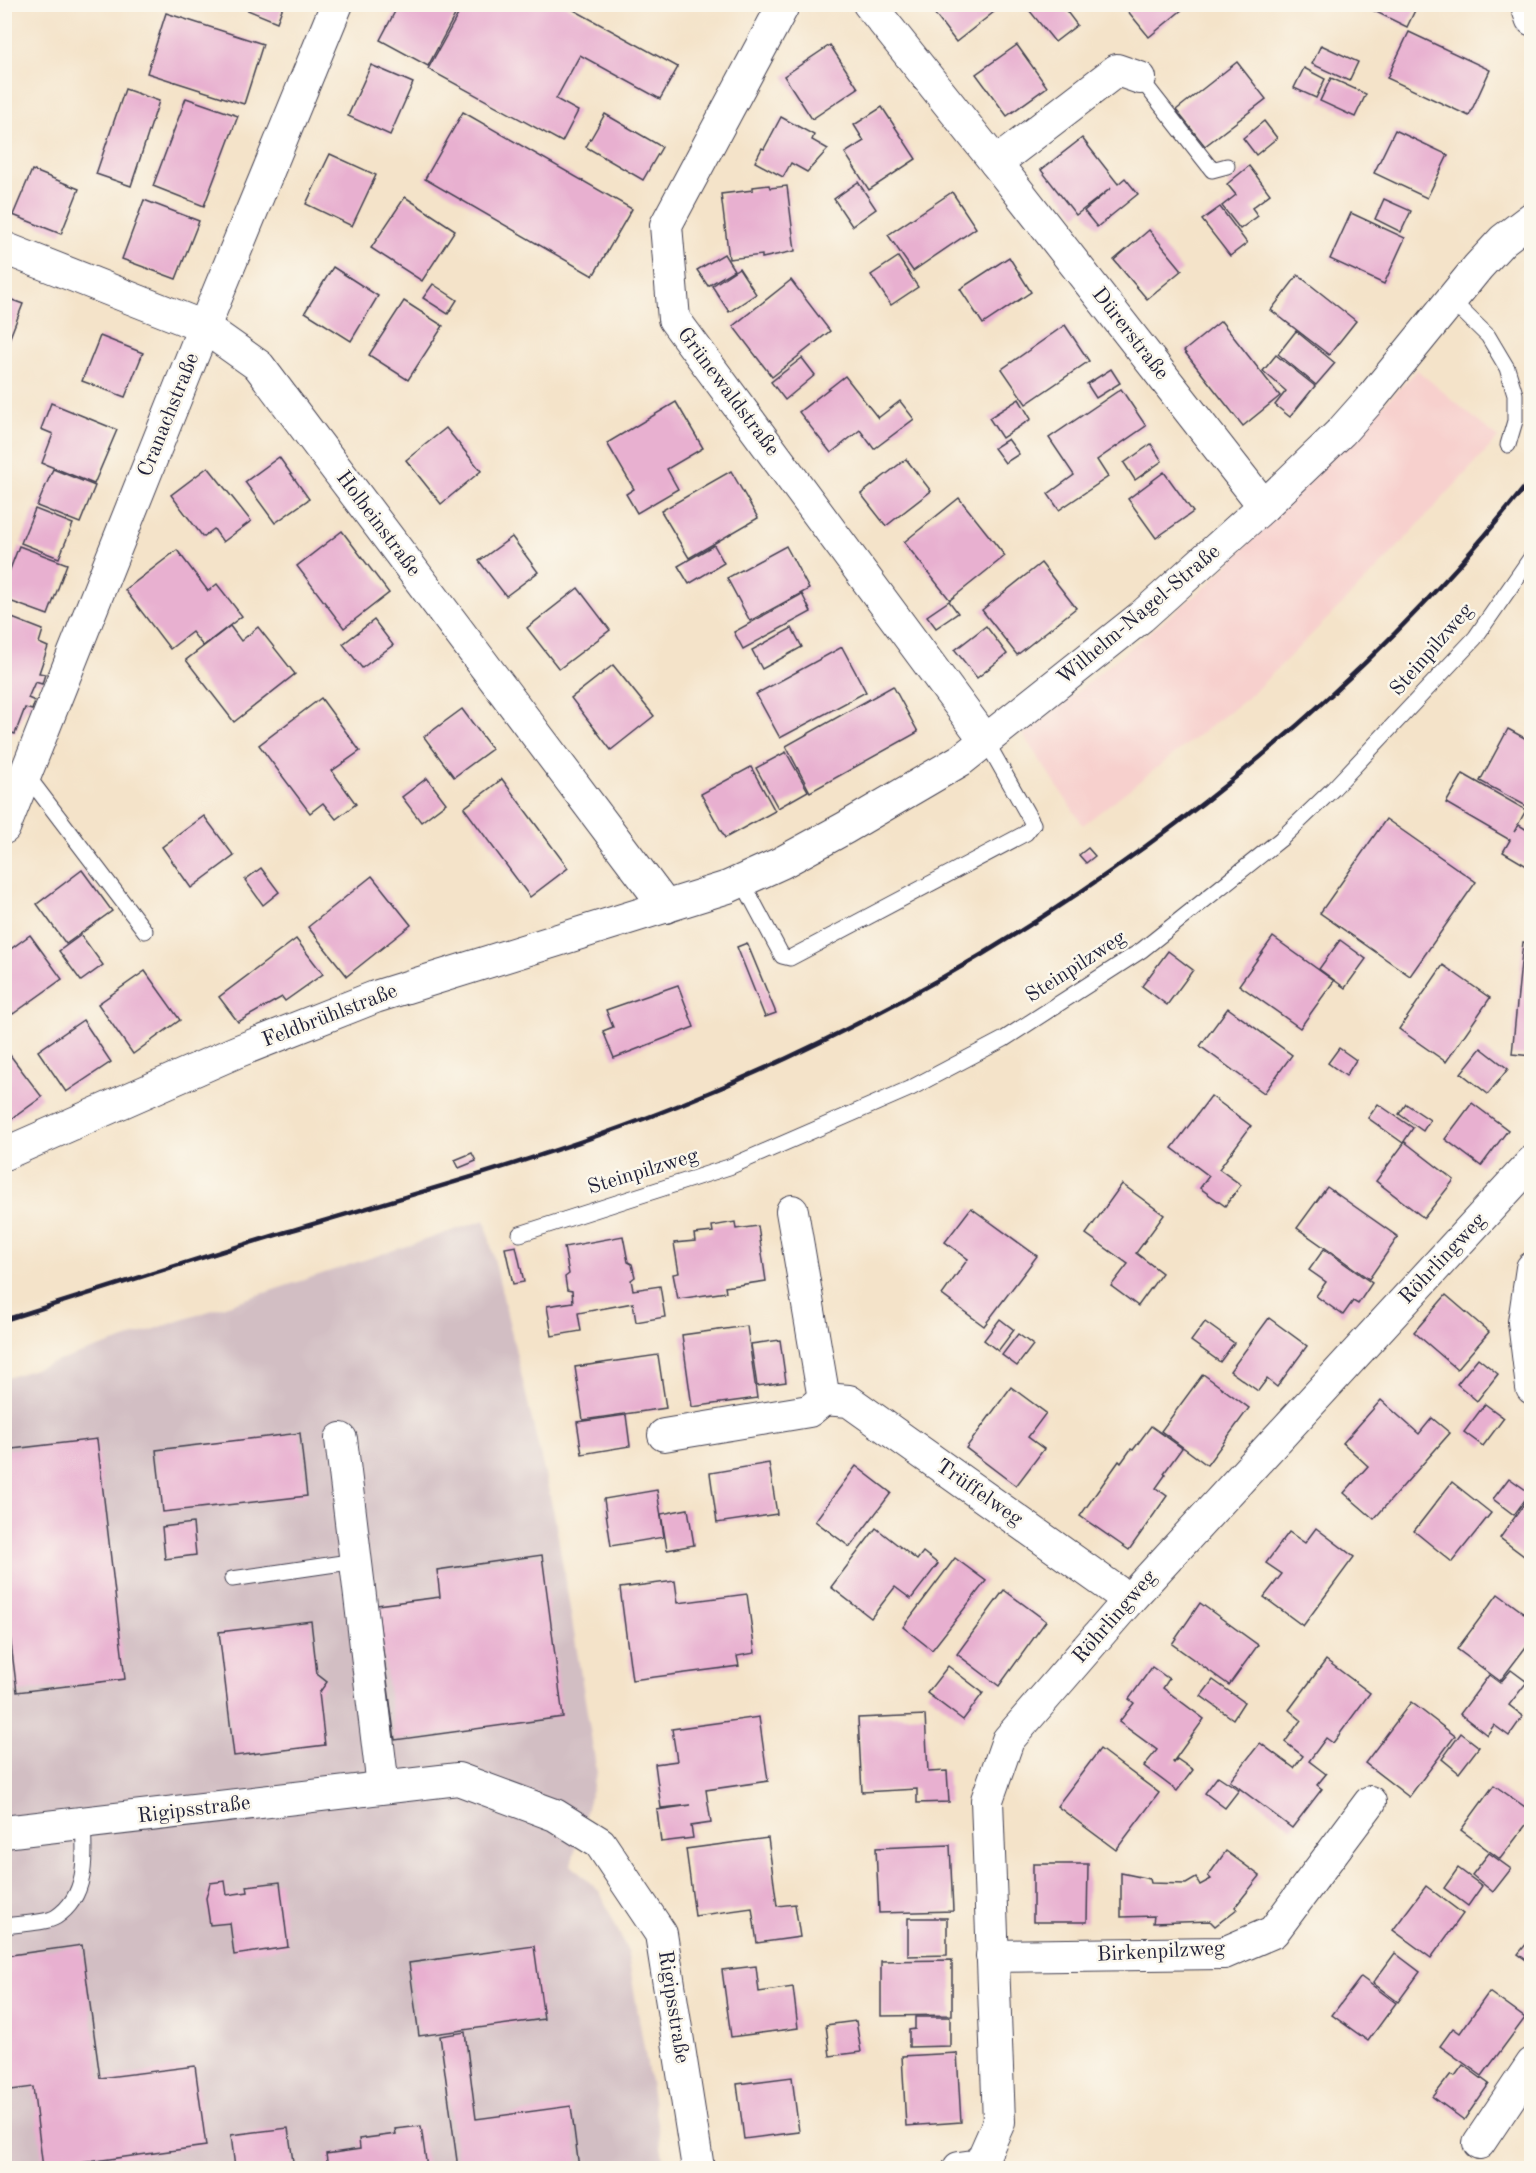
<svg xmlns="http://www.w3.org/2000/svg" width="1536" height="2173" viewBox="0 0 1536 2173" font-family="'Old Standard TT',serif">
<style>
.built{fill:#f7d0cd}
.industrial{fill:#d2bec3}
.building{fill:#e8b0d0}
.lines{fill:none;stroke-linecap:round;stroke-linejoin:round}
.service-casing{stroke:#423f50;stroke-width:17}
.minor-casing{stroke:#423f50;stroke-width:34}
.tertiary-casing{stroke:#423f50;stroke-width:35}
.service{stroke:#fff;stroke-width:15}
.minor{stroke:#fff;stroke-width:32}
.tertiary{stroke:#fff;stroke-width:33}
.rail{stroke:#22223b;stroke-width:4.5}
.labels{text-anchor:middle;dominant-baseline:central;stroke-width:5;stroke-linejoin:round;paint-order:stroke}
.street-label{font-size:21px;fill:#22223b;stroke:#fbf7ec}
</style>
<rect width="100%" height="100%" fill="#fbf7ec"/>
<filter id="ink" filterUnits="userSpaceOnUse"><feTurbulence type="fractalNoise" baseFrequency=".0167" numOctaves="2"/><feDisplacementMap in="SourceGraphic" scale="12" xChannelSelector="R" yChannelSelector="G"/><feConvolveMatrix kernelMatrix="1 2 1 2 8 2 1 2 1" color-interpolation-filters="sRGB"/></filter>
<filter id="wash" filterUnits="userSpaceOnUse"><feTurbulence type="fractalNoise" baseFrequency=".008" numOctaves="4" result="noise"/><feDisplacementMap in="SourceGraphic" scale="24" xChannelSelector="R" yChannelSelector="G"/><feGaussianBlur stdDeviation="1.35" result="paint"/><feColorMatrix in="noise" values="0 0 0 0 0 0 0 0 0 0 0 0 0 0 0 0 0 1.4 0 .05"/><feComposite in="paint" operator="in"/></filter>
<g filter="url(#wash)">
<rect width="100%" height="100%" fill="#f4e3c9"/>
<path class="built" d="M1417,370l81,68 -115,125 -131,131 -169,131 -60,-90 185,-150z"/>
<path class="industrial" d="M485,1220l70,298 42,254 -26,93 29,27 27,58 38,218h-660l-1,-789z"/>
<g id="blocks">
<g class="building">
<path d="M233,4h51l-7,18z"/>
<path d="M399,4h42l15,9 -28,53 -48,-26z"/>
<path d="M448,4h115l115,63 -18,32 -80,-44 -24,44 22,12 -16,31 -134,-73 32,-58z"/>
<path d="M927,4h65l-3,3 5,5 -38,30z"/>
<path d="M1037,4h24l16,21 -22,17 -26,-32z"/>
<path d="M1122,4h67l-40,33z"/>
<path d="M1372,4h46l-11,23 -37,-18z"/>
<path d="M166,13l97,31 -19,60 -97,-31z"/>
<path d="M1409,32l81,38 -21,46 -82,-38z"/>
<path d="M830,45l28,43 -46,31 -28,-43z"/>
<path d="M1017,45l30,42 -40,29 -31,-42z"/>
<path d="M1321,45l37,17 -9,19 -37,-17z"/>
<path d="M1237,62l29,37 -61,47 -29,-36z"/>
<path d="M371,65l42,18 -23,52 -42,-19z"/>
<path d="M1304,68l21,11 -9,19 -22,-10z"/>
<path d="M1331,78l35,16 -11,23 -35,-16z"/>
<path d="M125,89l34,12 -28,85 -35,-12z"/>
<path d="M186,98l52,18 -34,90 -51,-20z"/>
<path d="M882,107l34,52 -47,31 -24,-37 19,-12 -10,-16z"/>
<path d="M463,112l169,97 -39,67 -168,-97z"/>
<path d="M605,114l57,33 -19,33 -57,-33z"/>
<path d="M781,117l33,18 -2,5 16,9 -21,23 -16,-9 -8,14 -28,-15 7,-14 2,1z"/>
<path d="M1264,121l13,17 -21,17 -13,-17z"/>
<path d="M1395,130l53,25 -21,43 -53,-25z"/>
<path d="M1082,138l36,46 7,-6 13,16 -41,33 -13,-16 27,-23 -35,27 -35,-45z"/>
<path d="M330,154l46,21 -24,51 -46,-22z"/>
<path d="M1249,166l21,28 -18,14 6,8 -18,13 -18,-23 14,-11 -9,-11z"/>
<path d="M32,170l47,19 -18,45 -48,-19z"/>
<path d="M858,182l18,27 -24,17 -18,-27z"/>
<path d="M769,185l1,3 17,-2 8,65 -33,7v-3l-33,4 -8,-65 32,-4v-3z"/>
<path d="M952,192l24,36 -63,43 -25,-36z"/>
<path d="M405,197l50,33 -33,51 -51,-33z"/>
<path d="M1384,199l27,12 -10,21 -26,-13z"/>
<path d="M144,200l55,21 -23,58 -54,-20z"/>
<path d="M1220,207l27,36 -17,13 -28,-36z"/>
<path d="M1351,213l54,25 -21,46 -54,-25z"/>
<path d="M1149,230l33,40 -35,29 -33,-39z"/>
<path d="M724,254l10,16 -26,16 -11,-16z"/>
<path d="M898,257l20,30 -27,18 -20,-30z"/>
<path d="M1009,257l22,35 -48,32 -23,-35z"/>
<path d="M333,267l45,29 -27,45 -46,-29z"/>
<path d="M739,268l17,26 -27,18 -17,-26z"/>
<path d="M1298,275l58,46 -27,34 -58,-45z"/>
<path d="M791,280l39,51 -58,46 -39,-51z"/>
<path d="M433,284l24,16 -9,14 -25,-16z"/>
<path d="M4,297l19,7 -18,46h-1z"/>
<path d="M404,301l39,25 -35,54 -39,-25z"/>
<path d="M1221,321l59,75 -37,30 -59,-75z"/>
<path d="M1065,325l24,36 -63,43 -24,-35z"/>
<path d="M1296,331l39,32 -19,22 -38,-31z"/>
<path d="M100,336l43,17 -18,44 -43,-16z"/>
<path d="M1276,355l39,31 -25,31 -15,-12 11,-14 -23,-20z"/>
<path d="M802,358l13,17 -30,25 -14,-18z"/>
<path d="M1111,369l9,14 -24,15 -9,-14z"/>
<path d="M845,376l33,42 22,-17 14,18 -40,30 -14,-19 -29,23 -32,-41z"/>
<path d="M1121,389l25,37 -49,34 11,17 -49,33 -11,-16 26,-19 -25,-37z"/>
<path d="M1019,399l12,20 -29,19 -13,-20z"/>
<path d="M676,402l27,46 -36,21 11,20 -41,24 -11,-19 8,-5 -27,-46z"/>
<path d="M51,403l66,27 -23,54 -52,-21 11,-29 -12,-5z"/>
<path d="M446,428l35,43 -40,33 -35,-44z"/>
<path d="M1008,439l11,15 -14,9 -11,-15z"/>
<path d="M1151,444l11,17 -27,19 -11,-17z"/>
<path d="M279,457l30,42 -34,24 -30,-41z"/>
<path d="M906,459l25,32 -45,35 -25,-32z"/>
<path d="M208,467l43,54 -28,21 -9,-13 -11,8 -32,-42z"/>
<path d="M53,469l42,17 -15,37 -43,-17z"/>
<path d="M731,471l27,47 -69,40 -28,-47z"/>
<path d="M1164,472l29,40 -37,26 -28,-39z"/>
<path d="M959,498l46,58 -55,44 -46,-58z"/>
<path d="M35,509l38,15 -14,34 -38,-15z"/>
<path d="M342,531l47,62 -45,35 -47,-62z"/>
<path d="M512,537l26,35 -32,24 -27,-35z"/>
<path d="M714,545l10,18 -35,21 -11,-18z"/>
<path d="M19,546l48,18 -19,51 -44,-16v-14z"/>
<path d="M786,546l23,43 -59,32 -23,-43z"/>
<path d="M177,550l31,41 9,-7 25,32 -39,30 -11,-14 -22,17 -45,-59z"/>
<path d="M1041,563l35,45 -59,47 -35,-45z"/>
<path d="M578,588l32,42 -51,39 -32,-41z"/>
<path d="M802,594l9,18 -68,37 -9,-17z"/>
<path d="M949,601l9,12 -22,15 -9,-12z"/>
<path d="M7,616l36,14 -4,13 9,4 -9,26 6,1 -3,10 -7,-2 -7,16 7,3 -3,9 -7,-2 -10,26 -11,-4v-87l4,-10 -4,-1v-10z"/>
<path d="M374,620l19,25 -31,23 -19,-24z"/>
<path d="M230,626l11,15 17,-14 37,47 -61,48 -48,-62z"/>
<path d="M986,626l21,28 -30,24 -22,-28z"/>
<path d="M792,628l10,19 -40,22 -10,-19z"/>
<path d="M842,647l24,45 -86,46 -24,-44z"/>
<path d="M613,665l41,51 -43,34 -40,-52z"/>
<path d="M893,686l25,46 -108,60 -24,-46z"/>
<path d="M321,698l39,53 -28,20 24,33 -20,15 -13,-16 -13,10 -51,-68z"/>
<path d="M462,709l30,40 -38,28 -30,-40z"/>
<path d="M1508,729l24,13v59l-4,6 -48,-26z"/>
<path d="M786,752l22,39 -30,17 -22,-40z"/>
<path d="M751,767l24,44 -50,27 -24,-44z"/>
<path d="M1463,774l63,36 -12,22 5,-7 13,8 -2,35 -27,-16 7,-12 -64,-37z"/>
<path d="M427,778l19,25 -25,19 -19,-25z"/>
<path d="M502,779l66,89 -38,29 -66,-89z"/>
<path d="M204,816l30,40 -43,32 -29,-41z"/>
<path d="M1386,819l90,63 -66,94 -90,-63z"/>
<path d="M1088,848l7,8 -9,7 -7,-8z"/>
<path d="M261,868l18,24 -16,13 -18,-25z"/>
<path d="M82,870l30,41 -46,33 -29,-40z"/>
<path d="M372,876l39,49 -64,51 -39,-49z"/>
<path d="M30,935l32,44 -49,35 -9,-12v-48z"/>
<path d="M81,935l22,30 -22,16 -22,-30z"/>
<path d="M1273,937l61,44 -34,47 -61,-43z"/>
<path d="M296,939l27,35 -38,27 -3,-4 -44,25 -19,-25z"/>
<path d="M1340,940l26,19 -21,29 -26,-19z"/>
<path d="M1523,942l9,1v113l-20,-2z"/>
<path d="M747,943l29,70 -11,4 -28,-70z"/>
<path d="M1168,951l25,19 -26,35 -25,-19z"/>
<path d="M1443,965l47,33 -44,64 -47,-33z"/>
<path d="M145,971l35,49 -47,34 -35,-50z"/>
<path d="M678,985l16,42 -80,31 -11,-27 10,-4 -7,-17z"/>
<path d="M1228,1008l64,47 -28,38 -64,-47z"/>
<path d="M83,1020l28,42 -45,30 -28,-41z"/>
<path d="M1339,1048l17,12 -10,16 -18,-13z"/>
<path d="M1481,1048l27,21 -20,25 -27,-21z"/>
<path d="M10,1055l32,42 -36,26 -2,-2v-63z"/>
<path d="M1211,1096l40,30 -32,43 22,16 -16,21 -25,-18 9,-12 -37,-28z"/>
<path d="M1472,1103l36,27 -27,36 -36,-27z"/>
<path d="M1378,1104l35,24 -10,15 -35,-25z"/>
<path d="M1406,1104l24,16 -7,11 -24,-17z"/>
<path d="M1405,1142l49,38 -30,38 -48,-37z"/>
<path d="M472,1153l4,8 -17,7 -4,-8z"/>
<path d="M1122,1184l42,31 -28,38 26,20 -24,33 -27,-20 17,-22 -42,-30z"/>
<path d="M1327,1187l71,50 -29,42 -72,-51z"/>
<path d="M971,1208l66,48 -53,70 -42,-31 26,-36 -23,-17z"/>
<path d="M735,1222l1,7 22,-3 8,55 -41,6 1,5 -48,7 -5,-25 6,-1 -5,-30 21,-2 -1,-7 19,-2 -1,-6z"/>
<path d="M623,1236l5,26 4,2 3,13 -4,3 2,10 27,-4 5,31 -29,5 -3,-19 -55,10 3,18 -29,5 -5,-30 26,-4 -1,-11 -5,-1 -2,-13 4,-3 -5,-27z"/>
<path d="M516,1246l8,36 -11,2 -8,-36z"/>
<path d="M1324,1249l48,34 -14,21 -5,-3 -10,14 -27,-19 10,-14 -17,-12z"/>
<path d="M1446,1295l43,37 -32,37 -43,-37z"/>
<path d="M1269,1318l38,28 -30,41 -10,-8 -9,12 -28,-20z"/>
<path d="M1000,1319l14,11 -16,21 -14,-11z"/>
<path d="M1205,1322l29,21 -14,19 -29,-21z"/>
<path d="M747,1326l10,72 -65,9 -10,-72z"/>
<path d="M1018,1334l15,11 -16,21 -15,-11z"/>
<path d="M780,1340l6,42 -29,4 -6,-42z"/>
<path d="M658,1355l8,53 -83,12 -8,-53z"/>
<path d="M1478,1358l20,16 -21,27 -20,-17z"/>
<path d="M1203,1374l46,34 -42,57 -46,-34z"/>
<path d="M1011,1387l35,26 -18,24 16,12 -28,37 -50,-38z"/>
<path d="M1381,1400l38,34 13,-16 18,15 -76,86 -30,-26 24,-27 -25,-23z"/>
<path d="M1485,1404l19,14 -21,28 -19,-14z"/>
<path d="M626,1415l4,31 -48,8 -5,-32z"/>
<path d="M1151,1426l31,22 -18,25 2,1 -10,14 11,8 -38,54 -49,-34 39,-55 2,2 10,-14 2,1z"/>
<path d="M300,1433l7,63 -144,16 -7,-62z"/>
<path d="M97,1439l28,240 -108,13 -13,-105v-137z"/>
<path d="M769,1463l8,51 -60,9 -7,-50z"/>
<path d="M856,1466l35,27 -41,54 -35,-26z"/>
<path d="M1509,1478l21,15 -16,22 -21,-16z"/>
<path d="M1452,1482l39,31 -39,49 -38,-31z"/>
<path d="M657,1490l7,47 -53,9 -7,-47z"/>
<path d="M1527,1500l5,4v58l-32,-24z"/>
<path d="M688,1509l6,36 -27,5 -6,-36z"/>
<path d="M193,1523l3,32 -31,4 -3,-32z"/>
<path d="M876,1528l41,32 6,-8 15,12 -27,35 -16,-12 -24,31 -40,-31z"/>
<path d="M1316,1528l38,29 -51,69 -39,-29 18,-23 -16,-11 23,-31 16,11z"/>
<path d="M542,1555l21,162 -168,23 -18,-135 63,-8 -3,-27z"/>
<path d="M955,1558l31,23 -54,69 -29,-23z"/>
<path d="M675,1581l3,22 69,-9 8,59 -18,3 2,10 -107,14 -12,-92z"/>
<path d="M1004,1590l42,31 -47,65 -42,-32z"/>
<path d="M1498,1594l34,25v20l-32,42 -43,-32z"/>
<path d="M1200,1603l58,42 -29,40 -57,-41z"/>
<path d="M311,1621l6,53 10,8 -8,11 6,52 -91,11 -15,-124z"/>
<path d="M1326,1660l44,33 -37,50 -7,-5 -17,23 17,13 -9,11 5,4 -30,39 -62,-47 30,-38 34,25 9,-12 -18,-14 16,-22 -12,-10z"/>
<path d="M948,1666l35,27 -20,27 -36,-27z"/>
<path d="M1152,1667l17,12 -6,9 41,31 -31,43 1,1 3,-4 16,11 -16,21 -33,-25 13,-16 -38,-28 15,-19 -5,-4z"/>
<path d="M1511,1670l16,12 -18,23 14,11 -14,20 -15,-11 -7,10 -27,-21 29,-39 11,8z"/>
<path d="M1213,1680l31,22 -11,17 -32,-23z"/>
<path d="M1411,1702l44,34 -46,61 -44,-34z"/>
<path d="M925,1715l3,57 19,-1 2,31 -32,1v-14l-55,3 -4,-74z"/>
<path d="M759,1717l9,64 -62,9 5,33 -20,3 2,12 -32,4 -4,-32 34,-5 -30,3 -6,-44 22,-3 -5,-32z"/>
<path d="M1461,1733l18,14 -20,26 -17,-14z"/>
<path d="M1100,1749l59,44 -43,57 -59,-44z"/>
<path d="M1218,1776l21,14 -14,18 -20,-15z"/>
<path d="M1494,1785l38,27v5l-32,42 -39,-29z"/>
<path d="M768,1838l9,68 18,-2 5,33 -43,6 -5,-35 -57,8 -9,-67z"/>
<path d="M950,1845l3,66 -74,2 -3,-65z"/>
<path d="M1226,1851l34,25 -25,31 2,2 -22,17 -5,-5 -57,2 1,-7 -33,1v-44l29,6 1,4 35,1 10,-6 4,7 11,-6 -3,-3z"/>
<path d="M1489,1853l22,16 -18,23 -21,-17z"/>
<path d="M1033,1864h55l-1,58h-54z"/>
<path d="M1458,1868l24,18 -14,20 -24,-18z"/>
<path d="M225,1881l2,14 21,-3 -1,-6 33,-4 8,65 -54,8 -4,-32 -20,2 -4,-27 4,-15z"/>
<path d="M1426,1886l37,28 -32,44 -38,-28z"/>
<path d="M908,1918h39v37l-39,1z"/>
<path d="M1532,1937v27l-14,-10z"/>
<path d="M82,1945l18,133 95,-12 11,80 -163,22 -10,-81 -29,4v-135z"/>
<path d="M534,1946l10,73 -125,17 -10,-73z"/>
<path d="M1395,1953l25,19 -22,30 -25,-19z"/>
<path d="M952,1960v55l-71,1v-55z"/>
<path d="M756,1966l3,26 34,-5 5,41 -67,9 -9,-67z"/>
<path d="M1361,1977l35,26 -28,38 -36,-26z"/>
<path d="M1489,1992l36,26 -43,58 -42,-30 13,-18 7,5z"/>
<path d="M915,2017h35v29l-41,1v-17l6,-1z"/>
<path d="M856,2021l5,31 -31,4 -4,-31z"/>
<path d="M465,2032l11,87 95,-13 8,62h-121l-18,-132z"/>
<path d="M957,2053l4,69 -55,4 -4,-70z"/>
<path d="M1463,2065l26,19 -25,36 -31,-23 18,-23 4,2z"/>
<path d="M792,2077l7,55 -55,7 -7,-55z"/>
<path d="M421,2126l6,42h-99l-2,-14 34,-5 -1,-10 37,-5 -1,-5z"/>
<path d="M288,2128l6,40h-59l-4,-33z"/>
</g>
</g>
</g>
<g filter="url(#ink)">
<use href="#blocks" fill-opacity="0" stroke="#423f50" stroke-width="1.5"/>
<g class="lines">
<defs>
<g id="service">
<path d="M1140,78l72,92 15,-4"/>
<path d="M1451,300l37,36 19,32 8,26v27l-7,24"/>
<path d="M25,773l120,158"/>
<path d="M742,881l40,75 8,2 236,-125 7,-9 -47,-83"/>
<path d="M520,1234l209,-67 182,-79 93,-49 138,-89 139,-111 52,-50 142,-151 57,-82"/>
<path d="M232,1579l124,-18"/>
<path d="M4,1926c13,-2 43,-3 52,-9 32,-21 29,-60 27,-94"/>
</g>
<g id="minor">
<path d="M784,4l-118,221 8,94 312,422"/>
<path d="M869,4l127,159 268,343"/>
<path d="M996,163l121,-93 23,8"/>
<path d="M4,248l200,79 55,39 407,541"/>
<path d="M4,828l200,-501 133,-323"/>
<path d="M4,1154l232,-102 139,-55 353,-110 53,-24 64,-35 116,-68 180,-143 123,-111 77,-74 32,-36 105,-129 25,-27 29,-22"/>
<path d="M792,1211l32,188"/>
<path d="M1532,1268l-8,54 8,66"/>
<path d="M664,1435l145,-24 15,-12 25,2 280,199"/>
<path d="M341,1439l42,348"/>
<path d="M4,1832l454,-53 97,36 45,28 61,91 37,234"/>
<path d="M992,1956l232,-3 49,-21 97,-130"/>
<path d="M1479,2143l53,-79"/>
<path d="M959,2168l21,-3 19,-43 -12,-322 21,-60 121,-140 403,-438"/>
</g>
<path id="tertiary" d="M1527,4l5,15"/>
</defs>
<use href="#service" class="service-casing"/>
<use href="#minor" class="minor-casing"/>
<use href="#tertiary" class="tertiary-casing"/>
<use href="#service" class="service"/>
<use href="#minor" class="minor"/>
<use href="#tertiary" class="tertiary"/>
<path class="rail" d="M4,1320c94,-29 188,-60 282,-88 131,-39 263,-75 391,-126 325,-131 638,-351 855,-628"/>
</g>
</g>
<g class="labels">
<g class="street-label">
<text transform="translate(1130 334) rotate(52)">Dürerstraße</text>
<text transform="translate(728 392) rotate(53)">Grünewaldstraße</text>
<text transform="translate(169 415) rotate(-68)">Cranachstraße</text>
<text transform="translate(378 524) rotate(53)">Holbeinstraße</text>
<text transform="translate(1139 615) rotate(-40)">Wilhelm-Nagel-Straße</text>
<text transform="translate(1432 650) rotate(-49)">Steinpilzweg</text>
<text transform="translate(1076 967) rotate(-33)">Steinpilzweg</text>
<text transform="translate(330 1016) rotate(-21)">Feldbrühlstraße</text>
<text transform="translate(643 1172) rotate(-17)">Steinpilzweg</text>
<text transform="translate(1443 1259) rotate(-47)">Röhrlingweg</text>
<text transform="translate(979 1493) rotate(35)">Trüffelweg</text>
<text transform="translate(1115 1617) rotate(-49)">Röhrlingweg</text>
<text transform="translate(194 1810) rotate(-7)">Rigipsstraße</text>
<text transform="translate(1161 1952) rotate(-3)">Birkenpilzweg</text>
<text transform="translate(673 2007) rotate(81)">Rigipsstraße</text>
</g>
</g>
<rect width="1536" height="2173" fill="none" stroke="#fbf7ec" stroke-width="24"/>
</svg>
